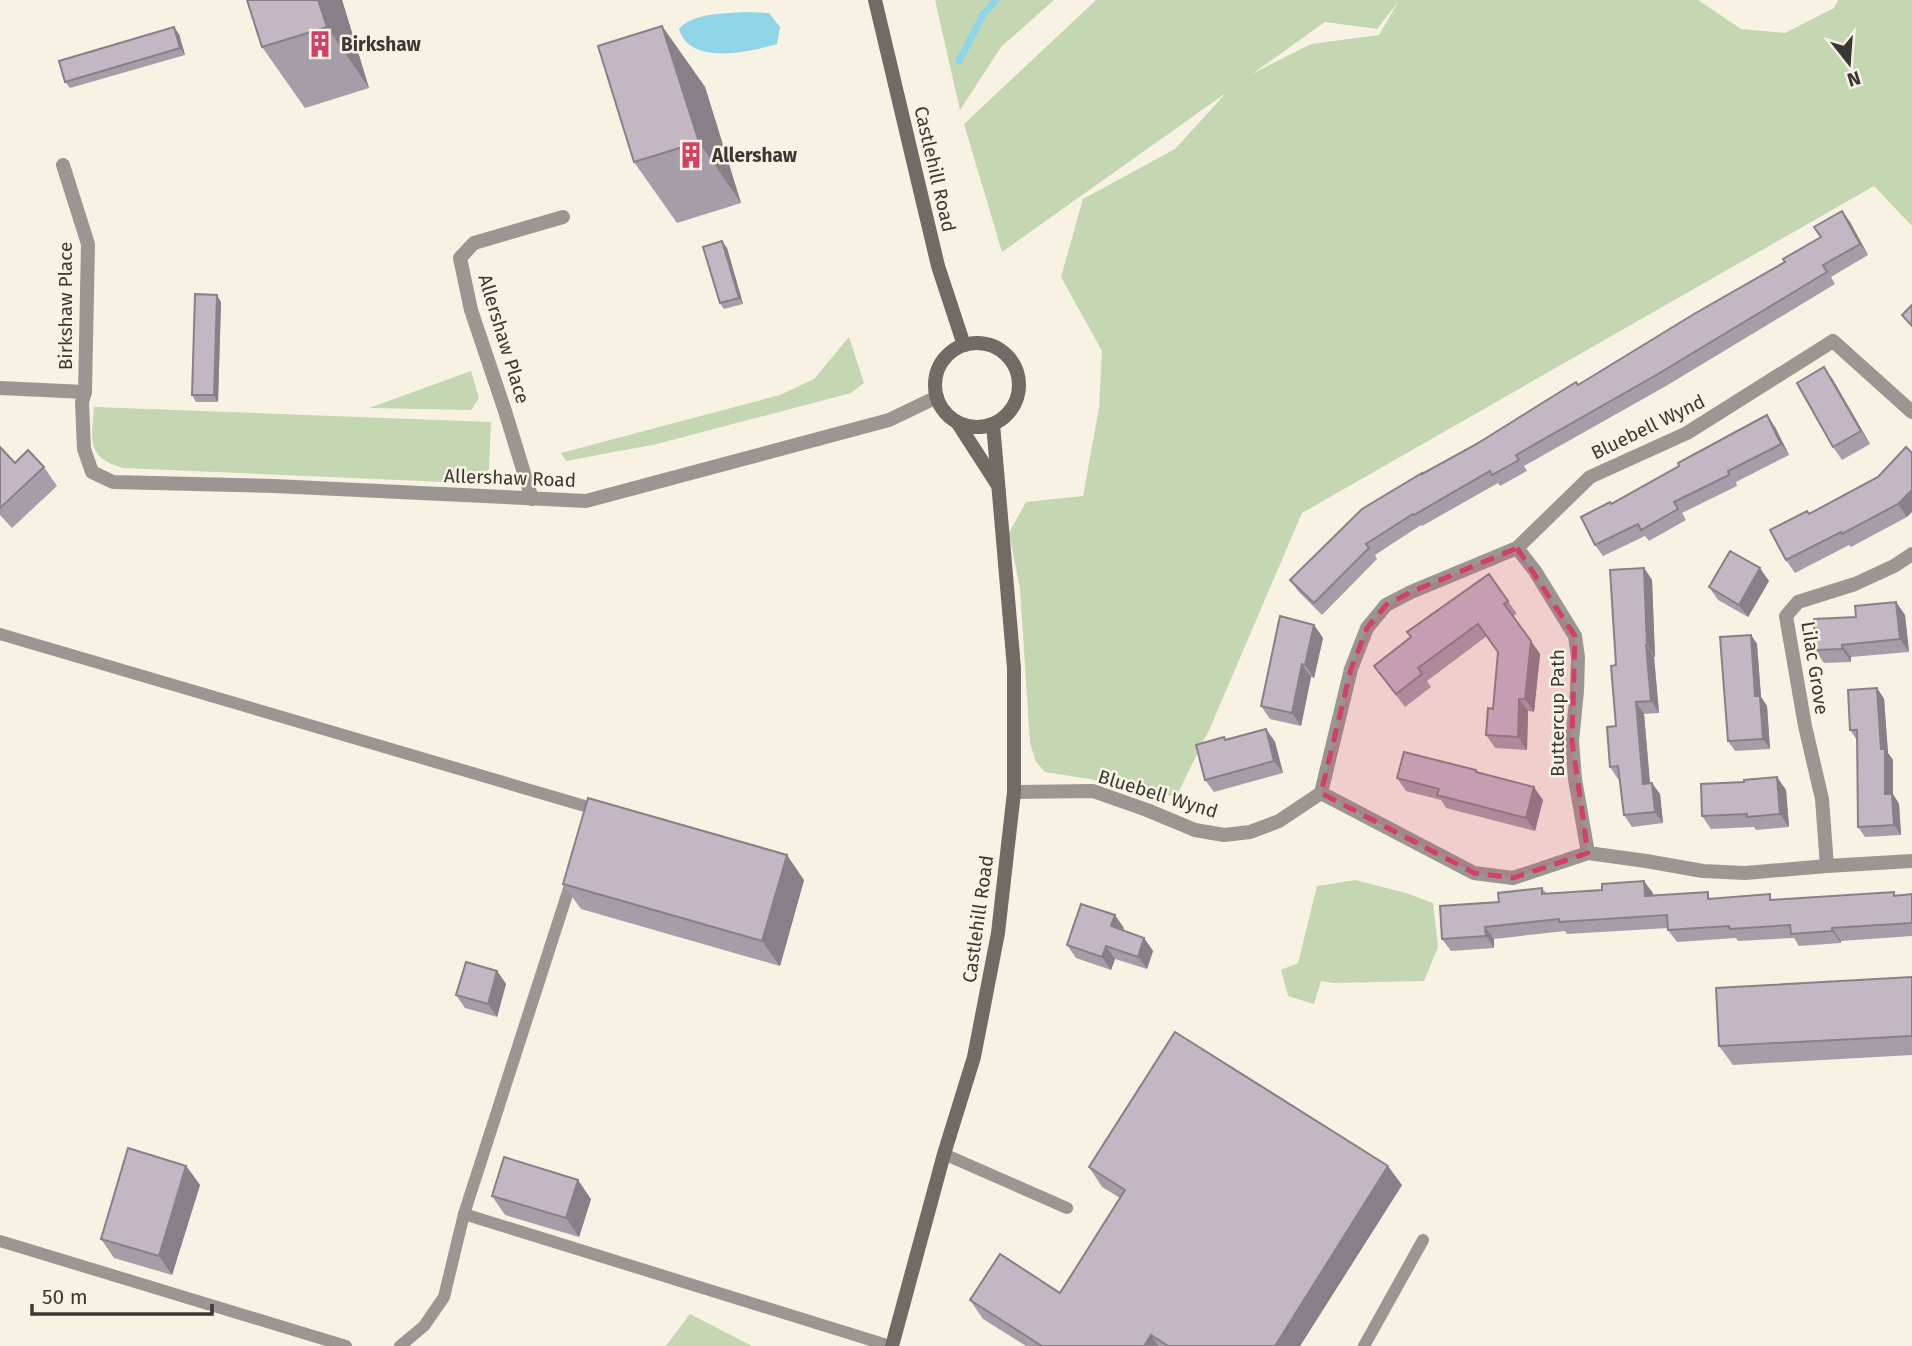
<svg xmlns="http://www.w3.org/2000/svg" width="1912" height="1346" viewBox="0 0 1912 1346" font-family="'Fira Sans',sans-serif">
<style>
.green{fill:#c5d6b2;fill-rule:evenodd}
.water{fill:#90d5e7}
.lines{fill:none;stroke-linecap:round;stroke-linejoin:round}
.stream{stroke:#90d5e7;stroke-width:7}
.lane{stroke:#9b9692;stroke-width:12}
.street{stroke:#9b9692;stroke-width:14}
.secondary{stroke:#726a64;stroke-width:14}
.wall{fill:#a79da8}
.shaded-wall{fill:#888088}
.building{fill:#c2b7c3;stroke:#888088;stroke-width:2}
.marked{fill:#d04168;fill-opacity:0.2;stroke:#d04168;stroke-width:5;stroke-dasharray:14 9;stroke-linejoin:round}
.labels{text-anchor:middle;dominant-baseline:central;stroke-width:5;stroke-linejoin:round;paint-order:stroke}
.poi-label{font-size:19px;font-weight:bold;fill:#3a3833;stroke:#f8f2e4;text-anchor:start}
.street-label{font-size:19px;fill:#3a3833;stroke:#f8f2e4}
</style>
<rect width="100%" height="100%" fill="#f8f2e4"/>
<g class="green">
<path d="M935,0h119l-53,47 -41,63z"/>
<path d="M1096,0h602l43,29 44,4 49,-25 4,-8h74v226l-38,-40 -572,327 -92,215 -34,69 -86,-18 -45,-7 -9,-10 -6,-19 -10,-154 -11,-56 17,-31 57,-6 16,-88 3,-57 -41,-74 22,-78 92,-50 51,-56 -224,159 -38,-128zM1398,2l-19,33 -68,9 -59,30 73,-52 52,7z"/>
<path d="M849,337l15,46 -13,10 -194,51 -91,17 -5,-8 219,-58 34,-16z"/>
<path d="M471,371l8,27 -8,12 -102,-2z"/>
<path d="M94,407l397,15 -2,47 -7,9 -13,5 -346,-15c-38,-11 -31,-28 -29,-61z"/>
<path d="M1355,880l51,13 27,10 5,44 -14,34 -90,2 -13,-2 -7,23 -26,-8 -7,-26 17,-7 19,-77z"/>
<path d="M690,1314l62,32h-86z"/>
</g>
<path class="water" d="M746,12l23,1 11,14 -3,17c-29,8 -87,22 -98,-15 15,-17 46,-15 67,-17z"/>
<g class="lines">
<path class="stream" d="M959,61l25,-48 12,-13"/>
<g class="lane">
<path d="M0,634l595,175 -2,6"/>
<path d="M944,1154l123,54"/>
<path d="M464,1214l426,132"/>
<path d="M0,1241l346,105"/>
<path d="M400,1346l24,-20 20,-29 20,-83 109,-338"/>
<path d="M1364,1346l59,-106"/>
</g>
<g class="street">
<path d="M63,165l25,79 -3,148 -3,10 2,47 8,23 21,10 161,4 312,15 303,-81 48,-23"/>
<path d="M0,388l85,4"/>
<path d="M532,499l-27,-88 -34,-101 -11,-52 14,-15 89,-26"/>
<path d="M1517,548l18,23 40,65 3,21 -1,34 -5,50 3,38 13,74"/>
<path d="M1014,792l79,-1 54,19 48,20 29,5 26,-3 29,-11 42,-28 30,-124 16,-41 19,-23 25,-13 106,-44 73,-71 97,-44 146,-92 79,71"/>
<path d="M1321,793l153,80 39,5 75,-25 58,8 57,10 42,2 82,-7 85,-5"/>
<path d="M1827,866l-5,-67 -17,-73 -19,-110 12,-14 57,-18 39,-18 18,-12"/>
</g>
<g class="secondary">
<path d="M875,0l63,266 26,79"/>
<circle cx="977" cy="385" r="42"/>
<path d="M957,422l40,62"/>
<path d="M892,1346l52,-192 30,-97 24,-124 16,-141v-124l-21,-244"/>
</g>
</g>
<g class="wall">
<path d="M247,0h95l27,88 -64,20 -43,-61z"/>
<path d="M662,26l43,61 36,116 -64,20 -43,-61z"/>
<path d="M179,34l6,21 -115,33 -5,-6z"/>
<path d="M1842,211l8,11 18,33 -37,22 4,7 -169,102 -142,80 3,5 -27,15 -2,-3 -76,43 -1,-1 -46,30 2,4 -55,56 -24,-24 -8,-11 132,-106 156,-89 207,-123 36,-25z"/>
<path d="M727,248l16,56 -19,5 -4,-6z"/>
<path d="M221,302l-3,100h-22l-4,-7z"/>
<path d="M1833,380l37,64 -28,16 -9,-13z"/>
<path d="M1775,427l14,28 -53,27 1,4 -55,27 4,7 -37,21 -4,-5 -42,20 -8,-11 17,-41z"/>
<path d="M0,447l15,16 29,4 13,19 -45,42 -12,-13z"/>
<path d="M1906,447l1,70 -56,30 -2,-2 -54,28 -9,-13 23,-46 69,-37z"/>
<path d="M1644,568l8,12 3,77h-1l5,56 -15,1 6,69 10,11 3,29 -31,4 -8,-12 -4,-36h-2l-8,-12 6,-41v-61z"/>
<path d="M1489,574l28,40 -4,2 27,38 -6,58 -6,-1 -1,39 -32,-2 -9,-13 7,-26 5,-57 -11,-16 -60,45 4,6 -26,20 -31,-41 37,-29z"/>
<path d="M1769,581l-21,36 -30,-17 -9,-13z"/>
<path d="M1896,602l9,13 4,37 -58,5v5l-27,1 -9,-13 41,-33z"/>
<path d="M1314,625l9,13 -9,40 -3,-1 -10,49 -31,-7 -9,-13z"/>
<path d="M1751,635l6,9 4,53 6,9 3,43 -35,2 -7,-10z"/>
<path d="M1877,688l7,11 4,54 5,7v34l6,10 2,31 -36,2 -7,-10 -1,-87 -7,-10z"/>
<path d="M1266,729l9,13 8,31 -69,19 -9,-12 21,-40z"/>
<path d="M1476,770l2,2 65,28 -8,31 -89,-23 -5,-8 -35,-9 -9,-13z"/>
<path d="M1777,777l9,13 3,37 -33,3 -2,-3 -43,2 -9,-13 42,-34z"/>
<path d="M804,880l-24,86 -199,-57 -18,-25z"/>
<path d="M1542,888l4,5 56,-3 51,3v3l121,4 138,-6v42l-71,5v2l-42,3 -5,-8 -56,3 -2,-3 -59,4 -9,-12v-2l-101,6 -2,-3 -71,8v9l-43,3 -9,-12 57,-37z"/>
<path d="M1124,928l-1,2 21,8 9,13 -6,18 -32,-10 -4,11 -35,-12 -9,-13z"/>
<path d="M497,971l9,13 -9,33 -32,-9 -9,-13z"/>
<path d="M1912,977v78l-179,10 -14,-19z"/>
<path d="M186,1166l14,19 -28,90 -58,-17 -13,-19z"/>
<path d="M1089,1167l313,18 -102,161h-274l-43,-27 -13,-19 90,-7 60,-95 -18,-11z"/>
<path d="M492,1196l99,3 -12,38 -74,-22z"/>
</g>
<g class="shaded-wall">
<path d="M318,0h24l27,88 -42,-61z"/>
<path d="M662,26l43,61 36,116 -42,-61z"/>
<path d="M174,27l5,7 6,21 -5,-7z"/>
<path d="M1842,211l8,11 18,33 -8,-11z"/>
<path d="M722,241l5,7 16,56 -4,-6z"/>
<path d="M217,295l4,7 -3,100 -4,-7z"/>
<path d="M1824,367l9,13 37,64 -9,-13z"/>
<path d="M1767,415l8,12 14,28 -8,-11z"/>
<path d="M1912,490v22l-5,5 -9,-13z"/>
<path d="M1644,568l8,12 3,77 -8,-12z"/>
<path d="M1760,568l9,13 -21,36 -9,-12z"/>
<path d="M1896,602l9,13 4,37 -9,-13z"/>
<path d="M1314,625l9,13 -9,40 -9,-13z"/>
<path d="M1751,635l6,9 4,53 6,9 3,43 -7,-10 -8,-43z"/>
<path d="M1531,641l9,13 -6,58 -9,-13z"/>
<path d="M1646,645l8,12 5,56 -8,-12z"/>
<path d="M1842,645l9,12v5l-9,-13z"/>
<path d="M1302,664l9,13 -10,49 -9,-13z"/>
<path d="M1877,688l7,11 4,54 5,7v34l6,10 2,31 -7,-10 -9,-31 -4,-45z"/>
<path d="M1519,699l9,12 -1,39 -9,-13z"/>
<path d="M1636,702l8,12 7,81 -8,-11z"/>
<path d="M1266,729l9,13 8,31 -9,-12z"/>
<path d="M1777,777l9,13 3,37 -9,-13z"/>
<path d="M1652,783l8,11 3,29 -8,-11z"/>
<path d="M1534,787l9,13 -8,31 -9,-13z"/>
<path d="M787,855l17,25 -24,86 -18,-25z"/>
<path d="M1644,881l9,12 1,15 -9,-12z"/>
<path d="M1115,915l9,13 -4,11 -9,-13z"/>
<path d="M1485,927l9,12v9l-8,-12z"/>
<path d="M1832,928l9,13v2l-9,-12z"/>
<path d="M1144,938l9,13 -6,18 -9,-12z"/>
<path d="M1106,946l9,13 -4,11 -9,-13z"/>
<path d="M497,971l9,13 -9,33 -9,-13z"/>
<path d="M186,1166l14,19 -28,90 -13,-19z"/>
<path d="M1388,1166l14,19 -102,161h-25z"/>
<path d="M578,1180l13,19 -12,38 -13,-19z"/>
<path d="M1151,1335l7,11h-14z"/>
</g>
<g class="building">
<path d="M247,0h71l9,27 -65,20z"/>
<path d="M662,26l37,116 -65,20 -36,-116z"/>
<path d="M174,27l6,21 -115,34 -6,-21z"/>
<path d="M1842,211l18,33 -37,21 4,7 -169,102 -142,81 3,5 -27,15 -2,-4 -76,44 -1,-1 -47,30 3,4 -55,55 -24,-23 72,-71 60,-36v1l53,-29 101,-63 2,3 116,-71 91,-52 -2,-3 38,-22 -7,-10z"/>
<path d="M722,241l17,57 -19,5 -17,-56z"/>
<path d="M195,294l22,1 -3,100h-22z"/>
<path d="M1912,305v21l-10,-11z"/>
<path d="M1824,367l37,64 -28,16 -36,-64z"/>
<path d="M1767,415l14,29 -53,27 1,4 -55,27 4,7 -37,21 -3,-6 -43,21 -14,-28 29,-15 1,2 68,-38 -1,-3z"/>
<path d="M0,447l15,16 13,-13 16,17 -44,41z"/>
<path d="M1906,447l6,6v37l-14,14 -56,30 -1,-2 -55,28 -16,-30 37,-19 2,3 69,-37z"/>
<path d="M1730,551l30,17 -21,37 -30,-18z"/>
<path d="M1644,568l3,77h-1l5,56 -15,1 7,82 9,-1 3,29 -31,3 -6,-49 -8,1 -3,-40 9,-1 -5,-60 5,-1 -6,-95z"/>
<path d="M1489,574l19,27 -4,3 27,37 -6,58h-6l-1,38 -32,-2 2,-27 5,1 5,-57 -20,-28 -60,44 4,6 -26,20 -22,-28 37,-29 -4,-5z"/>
<path d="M1896,602l4,37 -58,6v4l-27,1 -1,-31 42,-2 -1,-11z"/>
<path d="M1280,616l34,9 -9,40 -3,-1 -10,49 -31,-7z"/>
<path d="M1751,635l4,61h5l3,43 -35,2 -8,-104z"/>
<path d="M1877,688l4,61h4v45h7l2,31 -36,2 -1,-97h-7l-2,-40z"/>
<path d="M1266,729l8,32 -69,19 -9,-35 28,-8 1,3z"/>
<path d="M1404,752l72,18v2l58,15 -8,31 -89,-23 2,-6 -42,-11z"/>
<path d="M1777,777l3,37 -33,3v-3l-45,2 -1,-32 43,-2v-2z"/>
<path d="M588,798l199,57 -25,86 -199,-57z"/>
<path d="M1644,881l1,15 63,-4v7l62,-5v6l124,-8v4l18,-2v29l-80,5v3l-41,3 -1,-9 -60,4 -1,-3 -61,4 -1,-15 -108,7v-3l-74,8 1,9 -44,3 -2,-33 59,-4 -1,-9 44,-5v6l60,-4v-6z"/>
<path d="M1081,904l34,11 -4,11 33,12 -6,19 -32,-11 -4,11 -35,-12z"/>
<path d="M466,962l31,9 -9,33 -32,-9z"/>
<path d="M1912,977v59l-193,10 -3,-58z"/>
<path d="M1175,1032l213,134 -113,180h-107l-17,-11 -7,11h-102l-72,-46 30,-46 60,39 65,-103 -36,-23z"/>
<path d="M128,1148l58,18 -27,90 -58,-17z"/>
<path d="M504,1157l74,23 -12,38 -74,-22z"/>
</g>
<path class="marked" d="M1517,548l58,88 -3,105 16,112 -75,25 -39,-5 -153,-80 30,-124 16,-41 19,-23 25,-13z"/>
<defs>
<symbol id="building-bare" viewBox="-9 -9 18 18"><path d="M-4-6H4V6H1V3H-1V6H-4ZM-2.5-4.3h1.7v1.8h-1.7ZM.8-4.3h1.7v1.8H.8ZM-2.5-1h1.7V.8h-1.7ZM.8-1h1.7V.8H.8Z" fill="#d04168" stroke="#f8f2e4" stroke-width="2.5" paint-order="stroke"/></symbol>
</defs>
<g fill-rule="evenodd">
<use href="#building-bare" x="301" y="25" width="38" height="38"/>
<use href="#building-bare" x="672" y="136" width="38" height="38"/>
</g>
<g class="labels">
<g class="poi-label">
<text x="341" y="44">Birkshaw</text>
<text x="712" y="155">Allershaw</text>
</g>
<g class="street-label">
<text transform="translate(935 169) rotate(77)">Castlehill Road</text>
<text transform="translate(65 306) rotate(-90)">Birkshaw Place</text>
<text transform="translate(504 339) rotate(73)">Allershaw Place</text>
<text transform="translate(1648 427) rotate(-26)">Bluebell Wynd</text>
<text transform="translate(510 478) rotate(2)">Allershaw Road</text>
<text transform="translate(1815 668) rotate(81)">Lilac Grove</text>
<text transform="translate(1557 713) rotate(-90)">Buttercup Path</text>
<text transform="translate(1158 794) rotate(17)">Bluebell Wynd</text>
<text transform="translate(978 919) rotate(-82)">Castlehill Road</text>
</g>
</g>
<g transform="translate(1849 63) rotate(163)" stroke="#f8f2e4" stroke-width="5" paint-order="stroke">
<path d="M0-5L12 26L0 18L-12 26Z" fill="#3a3833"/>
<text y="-10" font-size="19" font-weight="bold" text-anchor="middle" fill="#3a3833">N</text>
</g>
<path d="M32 1304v10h180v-10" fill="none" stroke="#3a3833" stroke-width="3.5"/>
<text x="42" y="1304" font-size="21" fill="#3a3833" stroke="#f8f2e4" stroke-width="5" paint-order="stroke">50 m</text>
</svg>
